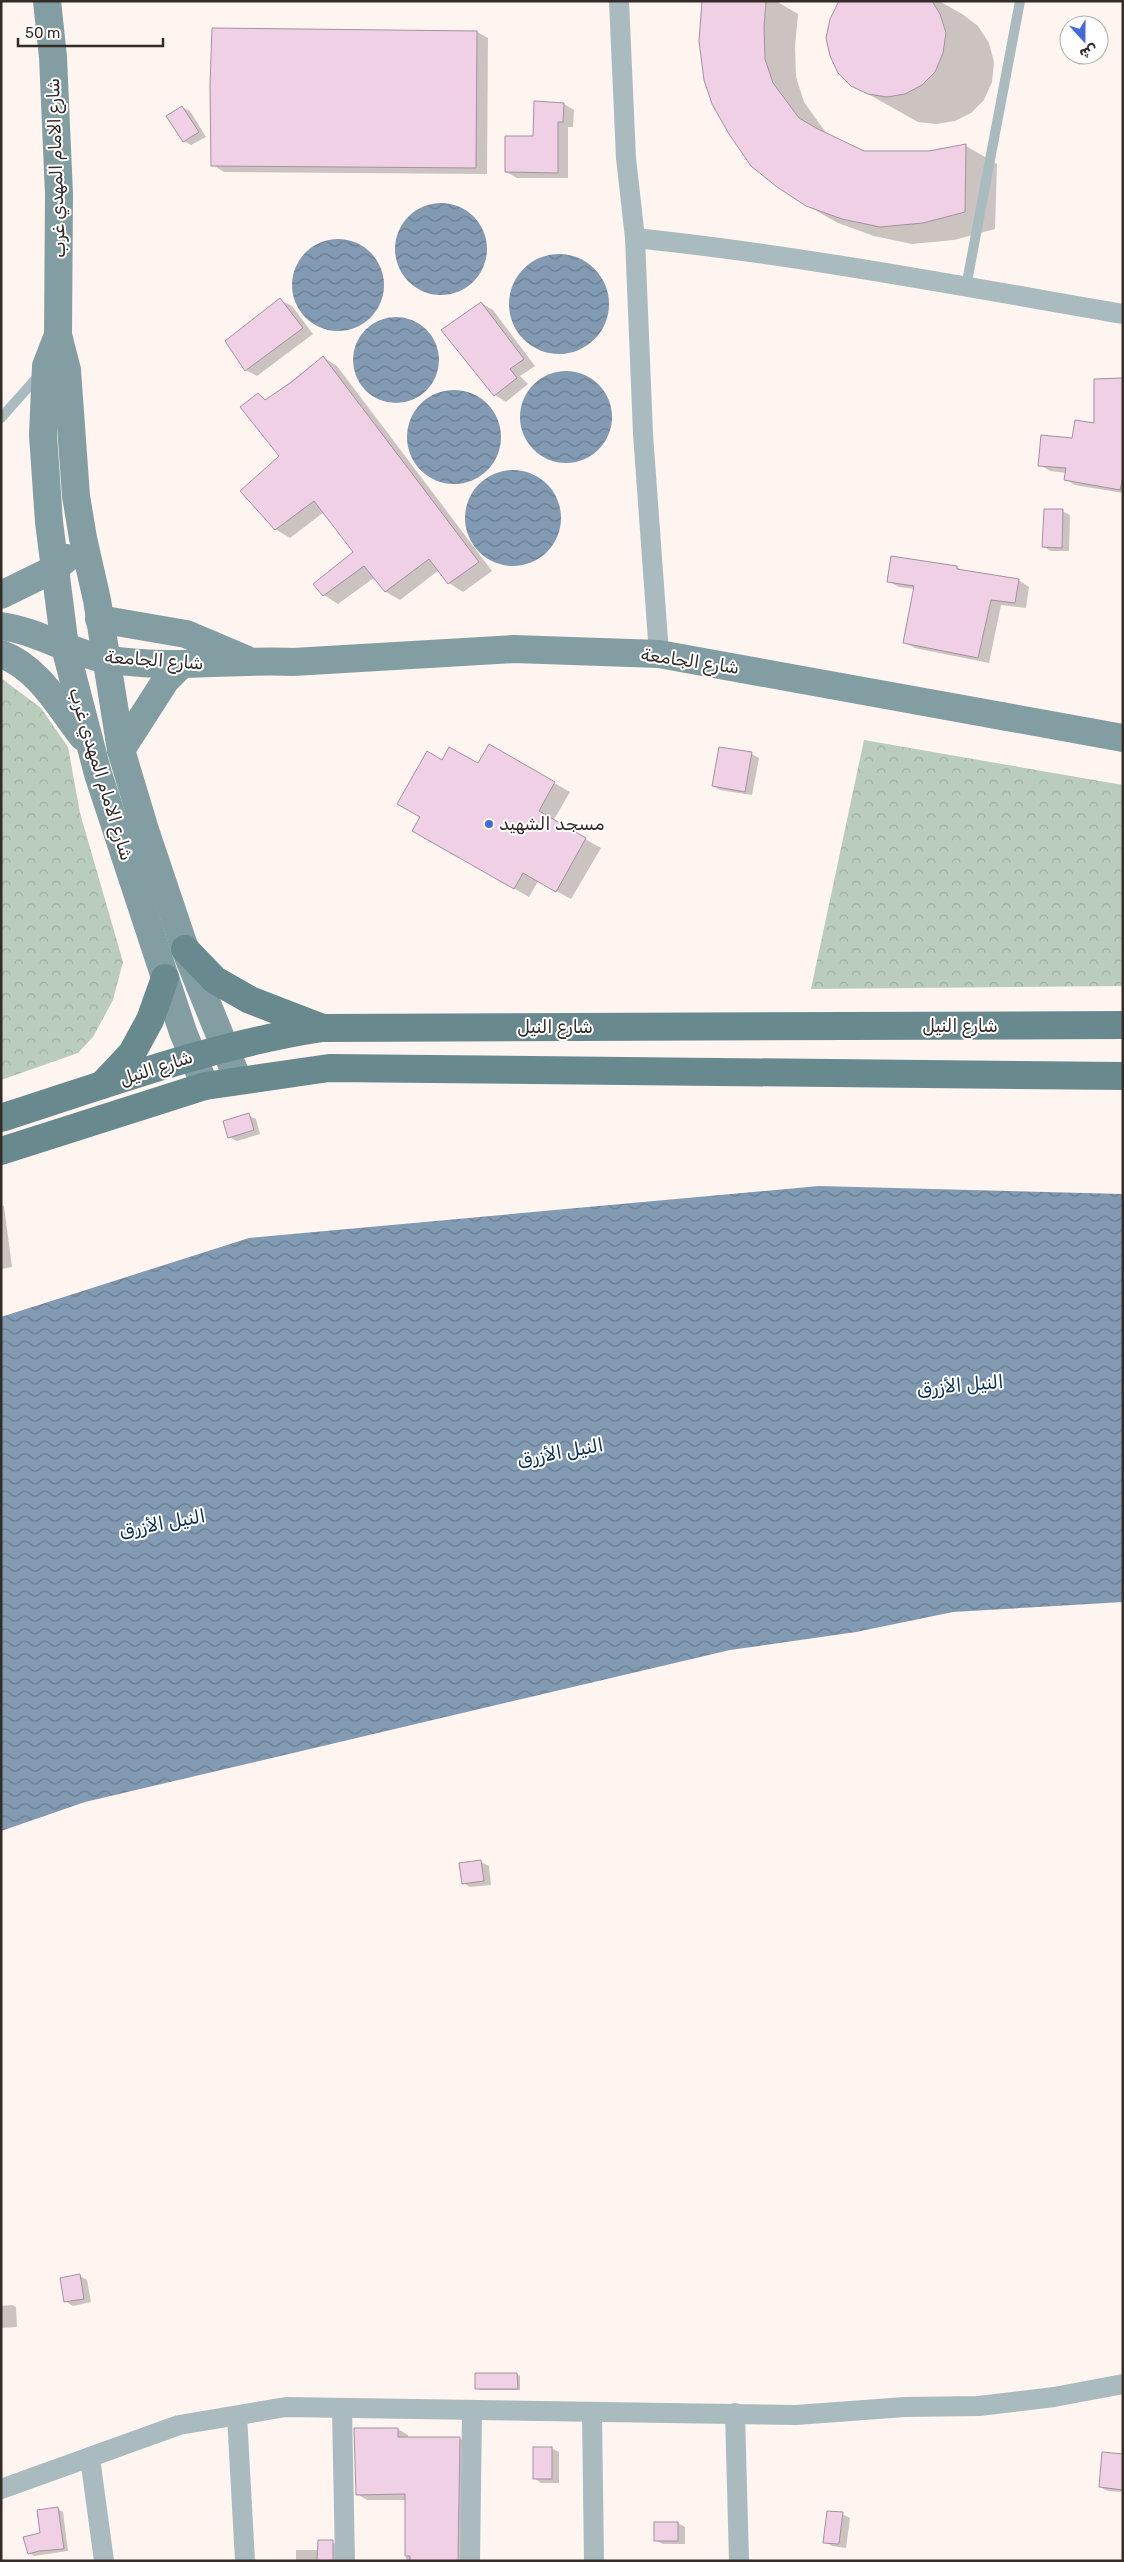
<svg xmlns="http://www.w3.org/2000/svg" width="1124" height="2562" viewBox="0 0 1124 2562" font-family="Rubik,'Noto Naskh Arabic',sans-serif">
<style>
.park{fill:url(#park-crowns)}
.water{fill:url(#water-waves)}
.shadow{fill:#0003}
.building{fill:#efd0e5;stroke:#a5919f}
.lines{fill:none;stroke-linecap:round;stroke-linejoin:round}
.service{stroke:#a9bbbe;stroke-width:10}
.minor{stroke:#a9bbbe;stroke-width:20}
.secondary{stroke:#839ea2;stroke-width:28}
.primary{stroke:#68898e;stroke-width:28}
.poi-dot{fill:#426adc;stroke:#fff;stroke-width:2}
.labels{text-anchor:middle;dominant-baseline:central;stroke-width:4;stroke-linejoin:round;paint-order:stroke}
.street-label{font-size:18px;fill:#352c28;stroke:#fff}
.poi-label{font-size:18px;fill:#352c28;stroke:#fff;text-anchor:start}
.water-label{font-size:19px;font-style:italic;fill:#093153;stroke:#fff}
</style>
<defs>
<pattern id="park-crowns" width="20" height="18" patternUnits="userSpaceOnUse" patternTransform="scale(1.25)"><rect width="20" height="18" fill="#bacdbd"/><path d="M2 6a3 3 0 1 1 6 0M12 15a3 3 0 1 1 6 0" fill="none" stroke="#a0b0a2"/></pattern>
<pattern id="water-waves" width="16" height="10" patternUnits="userSpaceOnUse" patternTransform="scale(1.25)"><rect width="16" height="10" fill="#829ab2"/><path d="M0 5q4-4 8 0t8 0" fill="none" stroke="#6b7e91"/></pattern>
</defs>
<rect width="100%" height="100%" fill="#fef4f0"/>
<g class="park">
<path d="M1,678l40,30 27,39 12,66 43,149 -10,38 -20,37 -15,16 -77,27z"/>
<path d="M864,740l259,45v201l-312,3z"/>
</g>
<g class="water">
<circle cx="441" cy="249" r="46"/>
<circle cx="338" cy="285" r="46"/>
<circle cx="559" cy="304" r="50"/>
<circle cx="396" cy="360" r="43"/>
<circle cx="566" cy="417" r="46"/>
<circle cx="454" cy="437" r="47"/>
<circle cx="513" cy="518" r="48"/>
<path d="M819,1186l304,8v408l-170,10 -97,20 -126,18 -645,152 -84,29v-514l248,-79z"/>
</g>
<g class="shadow">
<path d="M703,1h73l22,13 -3,32 1,31 8,25 23,32 36,18h67l36,-6 31,18 -2,65 -41,11 -42,4 -38,-8 -36,-13 -32,-18z"/>
<path d="M841,1h98l23,13 16,12 11,17 5,19 -2,20 -8,18 -13,13 -16,8 -19,3 -18,-2 -66,-37z"/>
<path d="M477,32l11,6 -1,136 -263,-2 -11,-7z"/>
<path d="M564,104l10,6 -1,17h-5v51h-51l-11,-6z"/>
<path d="M182,107l8,4 16,26 -15,8 -7,-4z"/>
<path d="M280,300l12,6 21,28 -56,42 -11,-6z"/>
<path d="M481,303l12,7 42,56 -15,10 8,8 -22,18 -11,-7 -52,-65z"/>
<path d="M323,357l14,9 155,205 -29,21 -14,-9 -10,-13 -39,30 -14,-8 -11,-15 -37,27 -14,-9 31,-43 -31,-40 -34,26 -15,-9 6,-72 -23,-62 9,5z"/>
<path d="M1123,379v114l-48,-8 -10,-6 2,-6 -17,-2 -10,-6 55,-40z"/>
<path d="M1062,511l8,4 -1,36h-18l-7,-4z"/>
<path d="M957,567l6,4 55,9 11,7 -3,21 -25,-3 -12,58 -74,-15 -11,-6 11,-53 -16,-2 -11,-6z"/>
<path d="M489,746l81,46 -17,29 48,27 -30,51 -33,-18 -9,16 -116,-66 9,-14 20,-56 36,4z"/>
<path d="M752,754l7,4 -7,37 -32,-5 -7,-4z"/>
<path d="M248,1115l8,4 4,15 -23,7 -8,-4z"/>
<path d="M1,1205l3,1 8,61 -11,2z"/>
<path d="M481,1862l8,4 2,19 -21,2 -7,-4z"/>
<path d="M80,2276l7,4 4,22 -18,4 -8,-5z"/>
<path d="M12,2305l4,2 1,20 -16,1v-22z"/>
<path d="M476,2374h41l3,2v14h-40l-3,-2z"/>
<path d="M398,2429l10,6v3h51l11,6v117h-64l1,-61h-40l-10,-6z"/>
<path d="M551,2448l8,4v31h-18l-7,-5z"/>
<path d="M1123,2456v36l-15,-1 -8,-4z"/>
<path d="M58,2509l5,3 5,39 -34,5 -5,-3z"/>
<path d="M842,2514l8,4 -4,30 -14,-2 -7,-4z"/>
<path d="M678,2523l7,4v17h-22l-8,-4z"/>
<path d="M332,2542l11,6 1,13h-48v-11h23z"/>
</g>
<g class="building">
<path d="M702,1h64l-2,26 1,32 8,24 26,35 17,10 48,23h65l37,-7 -1,68 -42,11 -43,4 -38,-8 -36,-13 -29,-19 -26,-21 -22,-32 -17,-30 -8,-24 -5,-39z"/>
<path d="M839,1h93l8,13 6,19 -3,20 -8,19 -13,13 -17,9 -18,3 -19,-3 -17,-8 -13,-13 -8,-17 -4,-18 4,-19z"/>
<path d="M212,28l265,3 -1,137 -265,-2 -1,-81z"/>
<path d="M534,101l30,2 -1,19h-5v51l-53,-1v-36h28z"/>
<path d="M182,106l17,26 -16,10 -17,-26z"/>
<path d="M280,298l23,30 -58,43 -20,-30z"/>
<path d="M481,302l43,57 -14,10 7,9 -23,18 -53,-66z"/>
<path d="M323,356l156,206 -31,22 -19,-25 -44,33 -21,-26 -41,30 -10,-12 40,-32 -39,-51 -39,29 -35,-39 39,-35 -39,-49 18,-14 7,7 28,-19z"/>
<path d="M1123,378v99l-3,13 -56,-10 2,-12 -28,-2 3,-31 31,3 3,-18 19,3v-44z"/>
<path d="M1044,509h19l-1,39 -20,-1z"/>
<path d="M891,556l66,10v3l62,10 -4,24 -24,-3 -13,58 -75,-15 11,-57 -27,-4z"/>
<path d="M489,744l66,38 -16,29 47,27 -30,54 -33,-19 -9,16 -102,-58 8,-14 -23,-13 30,-53 15,9 7,-13 29,16z"/>
<path d="M719,747l33,5 -7,40 -33,-6z"/>
<path d="M249,1113l5,17 -26,8 -5,-17z"/>
<path d="M481,1860l3,21 -22,3 -3,-21z"/>
<path d="M80,2274l4,25 -20,3 -4,-24z"/>
<path d="M475,2373h42l1,16h-43z"/>
<path d="M354,2428h44v9h62l-2,124h-48v-5h-5v-62l-49,1z"/>
<rect x="533" y="2447" width="19" height="32"/>
<path d="M1102,2452l21,2v36l-24,-3z"/>
<path d="M58,2507l6,42 -25,2 -11,3 -5,-17 17,-4 -3,-23z"/>
<path d="M827,2511l16,1 -4,32 -16,-1z"/>
<rect x="654" y="2522" width="24" height="19"/>
<path d="M318,2540h15v21h-16z"/>
</g>
<g class="lines">
<g class="service">
<path d="M966,287l54,-286"/>
<path d="M1,418l39,-44"/>
</g>
<g class="minor">
<path d="M619,1l7,157 9,80 8,196 16,220"/>
<path d="M635,238c164,17 326,48 488,76"/>
<path d="M342,2409l3,152"/>
<path d="M592,2412l2,149"/>
<path d="M735,2413l4,148"/>
<path d="M237,2416l8,145"/>
<path d="M90,2458l14,103"/>
<path d="M1,2489l178,-64 107,-18 510,8 109,-8 74,-1 75,-9 69,-13"/>
<path d="M470,2561l2,-150"/>
</g>
<g class="secondary">
<path d="M47,1l6,56 6,137 -1,141 9,35 9,126 7,42 14,62 24,150 24,80 40,119 53,131"/>
<path d="M58,335l-12,31 -3,69 6,87 16,125 33,127 85,258 22,54"/>
<path d="M1,595l53,-26 13,-11"/>
<path d="M99,619l87,15 59,25"/>
<path d="M1,626c37,5 69,27 105,33 63,11 125,0 187,3l221,-13 145,5 464,84"/>
<path d="M1,654c38,14 58,53 82,83"/>
<path d="M121,750l45,-70 15,-15"/>
</g>
<g class="primary">
<path d="M185,949l30,31 35,20 70,27"/>
<path d="M102,1085l30,-32 18,-33 15,-42"/>
<path d="M1,1118c106,-34 211,-73 321,-90l801,-3"/>
<path d="M1,1151l204,-65 124,-18 794,8"/>
</g>
</g>
<circle class="poi-dot" cx="489" cy="824" r="5"/>
<g class="labels">
<g class="street-label">
<text transform="translate(56 168) rotate(-92)">شارع الامام المهدي غرب</text>
<text transform="translate(154 660) rotate(4)">شارع الجامعة</text>
<text transform="translate(690 661) rotate(8)">شارع الجامعة</text>
<text transform="translate(101 774) rotate(73)">شارع الامام المهدي غرب</text>
<text x="960" y="1026">شارع النيل</text>
<text x="555" y="1027">شارع النيل</text>
<text transform="translate(156 1068) rotate(-18)">شارع النيل</text>
</g>
<g class="poi-label">
<text x="499" y="824">مسجد الشهيد</text>
</g>
<g class="water-label">
<text transform="translate(960 1385) rotate(-5)">النيل الأزرق</text>
<text transform="translate(560 1452) rotate(-10)">النيل الأزرق</text>
<text transform="translate(162 1523) rotate(-10)">النيل الأزرق</text>
</g>
</g>
<rect width="1124" height="2562" fill="none" stroke="#352c28" stroke-width="5"/>
<g transform="translate(1084 40) rotate(159)"><circle r="24" fill="#ffffff" stroke="#aeaba9"/>
<path d="M0-4L9 19L0 12L-9 19Z" fill="#426adc"/>
<text y="-8" font-size="14" font-weight="bold" text-anchor="middle" fill="#352c28">ش</text>
</g>
<path d="M18 38v8h145v-8" fill="none" stroke="#352c28" stroke-width="2.5"/>
<text x="25" y="38" font-size="15" fill="#352c28" stroke="#ffffff" stroke-width="4" paint-order="stroke">50 m</text>
</svg>
